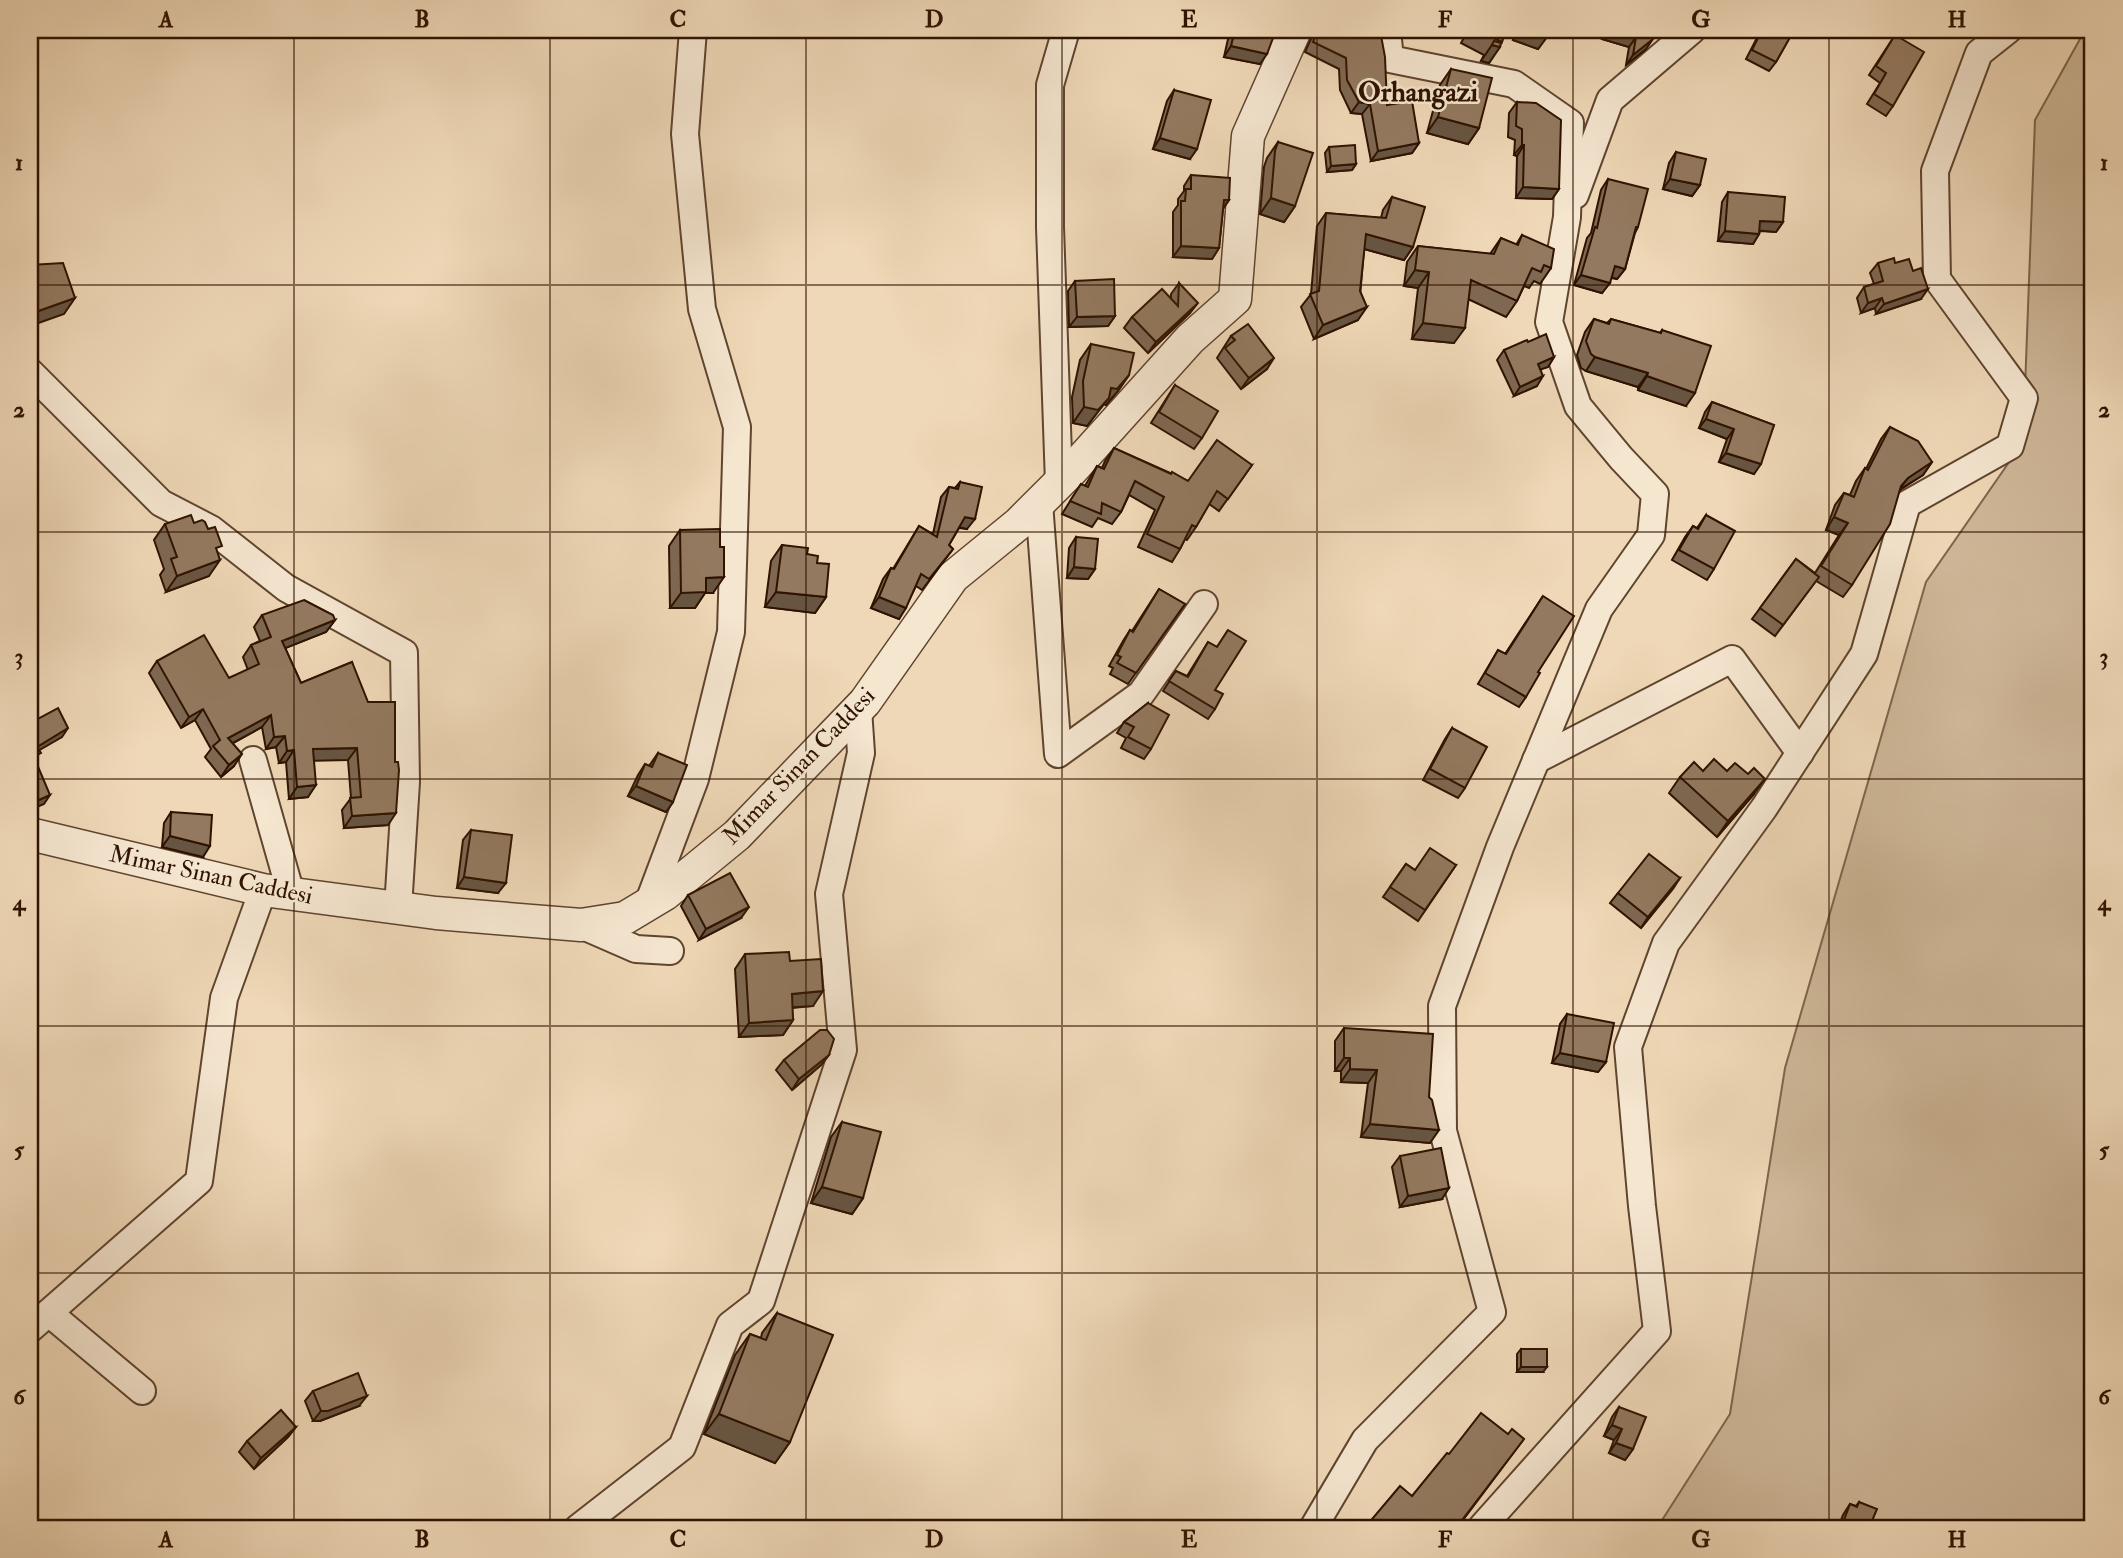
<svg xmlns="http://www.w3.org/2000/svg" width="2123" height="1558" viewBox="0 0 2123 1558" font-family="'IM FELL Double Pica',serif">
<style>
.green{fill:#ceb798;stroke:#7e654c;stroke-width:2}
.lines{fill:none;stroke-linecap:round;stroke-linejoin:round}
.minor-casing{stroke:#5f442e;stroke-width:30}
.tertiary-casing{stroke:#5f442e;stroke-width:35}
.minor{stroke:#f5e6d0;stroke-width:26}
.tertiary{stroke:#f5e6d0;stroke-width:32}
.wall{fill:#7e6852;stroke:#2f1300;stroke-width:2}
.shaded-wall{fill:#675542;stroke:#2f1300;stroke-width:2}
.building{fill:#93795f;stroke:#2f1300;stroke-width:2}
.grid{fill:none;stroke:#2f1300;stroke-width:2;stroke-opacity:0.55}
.labels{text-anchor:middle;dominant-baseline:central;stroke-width:5;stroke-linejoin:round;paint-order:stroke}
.street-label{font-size:24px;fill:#2f1300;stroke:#f5e6d0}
.quarter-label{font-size:28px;font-weight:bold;fill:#2f1300;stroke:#f5e6d0}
.neatline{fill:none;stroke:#2f1300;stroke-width:2.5}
.grid-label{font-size:23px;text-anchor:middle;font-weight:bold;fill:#2f1300}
</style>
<rect width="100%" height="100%" fill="#efd8b7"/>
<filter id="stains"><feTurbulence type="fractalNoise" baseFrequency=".00286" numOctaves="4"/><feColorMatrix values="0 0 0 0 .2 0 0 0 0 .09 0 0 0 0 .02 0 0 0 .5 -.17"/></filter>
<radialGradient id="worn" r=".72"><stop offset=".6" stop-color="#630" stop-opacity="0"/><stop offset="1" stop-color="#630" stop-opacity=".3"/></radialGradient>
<path class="green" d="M2085,30h8v1498h-436l73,-114 55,-346 141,-486 97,-140 12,-322z"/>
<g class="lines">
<defs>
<g id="minor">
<path d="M1575,195l35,-95 82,-70"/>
<path d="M30,372l131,131 50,26 75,59 118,65 2,129 -8,126"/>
<path d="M1059,483l-9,-256v-142l16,-55"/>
<path d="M1039,503l19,251 83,-60 63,-90"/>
<path d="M253,760l38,134"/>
<path d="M1536,760l196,-101 68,94"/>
<path d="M648,904l47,-125 36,-147 6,-205 -35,-118 -17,-175 8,-104"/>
<path d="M581,925l55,24 34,2"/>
<path d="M49,1313l93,78"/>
<path d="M30,1329l169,-148 25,-183 39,-108"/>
<path d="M578,1528l104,-81 48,-122 31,-24 82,-251 -14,-156 32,-141 -3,-44"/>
<path d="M1313,1528l52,-88 127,-128 -49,-181 -1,-125 58,-159 99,-238 52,-74 4,-41 -34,-36 -43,-52 -29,-84 18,-105 3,-94 -56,-39 -124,-25 -3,-29"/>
<path d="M1481,1528l176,-197 -15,-125 -14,-159 38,-104 98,-135 100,-154 43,-150 103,-58 14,-48 -87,-119 -2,-108 44,-118 29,-23"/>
</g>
<path id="tertiary" d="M30,834l233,56 173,23 145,12 44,-7 40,-24 72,-59 128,-133 88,-125 65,-53 53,-53 119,-132 45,-40 13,-163 47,-106"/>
</defs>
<use href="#minor" class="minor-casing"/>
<use href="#tertiary" class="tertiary-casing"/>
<use href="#minor" class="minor"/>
<use href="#tertiary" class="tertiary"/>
</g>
<g class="wall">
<path d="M1230,30h46l-16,34 -36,-7z"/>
<path d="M1315,30h65l7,75 32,38 -7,10 -41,8 -9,-47 -11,-1 -11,-23 -1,-21 -34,-17z"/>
<path d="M1468,30h37l-3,12 -13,21 -8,-2 3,-6 -23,-12z"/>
<path d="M1513,30h39l-14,19 -25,-9z"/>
<path d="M1604,30h51l-9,19 -20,16 3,-18 -27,-8z"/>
<path d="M1761,30h33l-18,32 -7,9 -23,-12z"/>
<path d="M1895,35l-2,71 -7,10 -19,-12 13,-21 -11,-8z"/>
<path d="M1451,69l28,59 -11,16 -41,-11 13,-48z"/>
<path d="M1174,90l16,69 -37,-10 14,-48z"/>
<path d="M1517,102l42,87 -7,10 -36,-1 1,-42 -3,-1 1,-15 -7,-3 1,-24z"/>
<path d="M1278,142l17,64 -11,16 -24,-8 4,-47 3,-9z"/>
<path d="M1329,147l27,17 -4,6 -25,2 -2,-19z"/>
<path d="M1676,152l24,33 -8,11 -29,-7 6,-26z"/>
<path d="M1191,175l38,25 -6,9 -4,39 -7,11 -39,-2v-45l5,-7v-6l6,-8v-5z"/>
<path d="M1608,179l30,48 -3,6 -10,36 -8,10 -6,-1 -9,15 -28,-8 13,-47 4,-5 10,-43z"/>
<path d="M1728,192l55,30 -7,10 -16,-1 -1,3 -6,10 -35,-3 4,-39z"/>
<path d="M1392,197l21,50 -9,13 -40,-11 -6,71 -44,19 -13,-32 10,-13 6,-68 9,-13 55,5 2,-8z"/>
<path d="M1522,235l29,33 -11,16 -6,-3 -5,7 -5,-2 -7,15 -11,16 -38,-18 -14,44 -42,-4 6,-51 -14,-2 3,-24 11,-16 72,8 11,-16 15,7z"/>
<path d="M1878,263h17l26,36 -45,15 -1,-6 -14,5 -4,-15 7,-11 10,-3 -4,-11z"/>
<path d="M1075,281l40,35 -7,10 -39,1 -1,-36z"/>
<path d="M1179,283l11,30 -42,40 -24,-25 8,-11 39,-18v-5z"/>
<path d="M1594,319l13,4 4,-4 49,14 2,-3 24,76 -48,-16v-3l-52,-16 -5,-3 -4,-13 8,-23z"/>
<path d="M1231,336l36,33 -26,20 -24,-31z"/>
<path d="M1528,342l26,15 -6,10 -8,2 -3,17 -23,10 -17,-36 7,-10z"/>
<path d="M1091,344l38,31 -11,16 -12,14 -2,-1 -17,22 -14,-3 -1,-26 8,-37z"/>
<path d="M1175,385l27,53 -8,11 -43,-26z"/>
<path d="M1712,402l62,23 -20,49 -35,-12 8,-23 -28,-11 6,-16z"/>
<path d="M1890,427l42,35 -9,13 -23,15 -48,95 -9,12 -27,-16 -41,55 -23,-17 44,-60 19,14 24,-38 -13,-5 9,-25 9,-12 6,2 6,-14 9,-13 1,1 15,-30z"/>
<path d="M1114,448l74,33 64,-16 -33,46 -10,-7 -13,23 -9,13 -2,-1 -5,10 -8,13 -34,-15 17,-37 -26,-15 -8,17 -9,12 -14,-6 -6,9 -30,-13 19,-30 4,2 4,-7 8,-13 5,2 3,-7z"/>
<path d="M960,482l7,47 -8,-1 -10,17 4,4 -31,41 -6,-4 -17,33 -28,-11 12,-29 8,-11 2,1 26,-43 14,8 8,-37 8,-10 6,1z"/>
<path d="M1706,515l8,54 -7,11 -35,-20 13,-23 8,-11 4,2z"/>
<path d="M194,523l23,29 -8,24 -43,16 -6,-17 4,-6 -10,-29 11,-16z"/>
<path d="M680,530l33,63h-8l-10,15h-25l-1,-62z"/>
<path d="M1076,537l19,32 -7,10 -21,-1 2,-30z"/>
<path d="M782,545l25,9 10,9 9,34 -11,16 -50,-6 6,-46z"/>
<path d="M1159,589l26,15 -57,80 -18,-10 3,-6 -4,-2 14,-25 7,-11 2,1z"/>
<path d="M1543,596l-17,101 -7,10 -41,-23 20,-34 7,4z"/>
<path d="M262,615l73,5 -9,12 -41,16 16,35 51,-21 36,163 -44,3 -2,-18 9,-12 -3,-38h-34l-6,37 -19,2 -3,-37 -7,1 -3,-16 -10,2 -4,-22 -29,16 1,23 -13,11 -16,-20 6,-8 -16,-29 -14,8 -32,-55 8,-12 72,17 19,-8 -5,-13 8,-12 9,-4 -6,-14z"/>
<path d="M1228,630l-13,60v19l-7,10 -45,-28 13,-20 11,5 21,-34 9,5z"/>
<path d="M1148,703l3,46 -7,10 -23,-11 5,-10 -9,-5 7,-11z"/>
<path d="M1452,728l13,60 -7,10 -35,-18 22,-41z"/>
<path d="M658,753l15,49 -7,10 -38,-16 10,-21 7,-11 4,2z"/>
<path d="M1703,771l51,23 -37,43 -48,-44 11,-16z"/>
<path d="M171,812l32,45 -41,-10 2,-24z"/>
<path d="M471,830l27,63 -41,-5 6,-48z"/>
<path d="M1406,864l9,6 41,-5 -38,56 -35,-24z"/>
<path d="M1680,878l-39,50 -31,-25 8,-10z"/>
<path d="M688,895l53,23 -42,22 -18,-34z"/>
<path d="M745,954l45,7 23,45 -21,2 1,12 -10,15 -44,2 -4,-68z"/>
<path d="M1567,1014l39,48 -8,10 -46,-9 8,-39z"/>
<path d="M1344,1028l85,69 1,46 -69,-6 7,-54 -27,-1v-11h-6v-30z"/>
<path d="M829,1055l-8,10 -29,25 -16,-20 8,-10z"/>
<path d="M842,1122l21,76 -11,16 -41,-11 20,-66z"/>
<path d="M1400,1156l42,43 -42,8 -8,-40z"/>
<path d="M777,1313l13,129 -15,21 -71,-29 31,-79 15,-21 11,4 1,-5z"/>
<path d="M1521,1349l22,23h-26v-18z"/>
<path d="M313,1391l46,15 -39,15h-7l-8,-20z"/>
<path d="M1619,1407l14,42 -8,11 -16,-7 5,-13 -10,-4 8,-19z"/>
<path d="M296,1427l-8,10 -34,32 -15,-17 8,-11z"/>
<path d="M1859,1502l10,26h-31l5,-13 7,-11 6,2z"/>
</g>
<g class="shaded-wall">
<path d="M1520,30h32l-14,19 -25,-9z"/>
<path d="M1609,30h2l25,7 -7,10 -27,-8z"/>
<path d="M1653,39l-7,10 -20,16 7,-10z"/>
<path d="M1492,45l8,2 -11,16 -8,-2z"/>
<path d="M1231,46l36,8 -7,10 -36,-7z"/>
<path d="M1359,102l11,2 -8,10 -11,-1z"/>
<path d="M1438,117l41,11 -11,16 -41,-11z"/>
<path d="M1160,138l37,11 -7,10 -37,-10z"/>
<path d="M1419,143l-7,10 -41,8 7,-10z"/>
<path d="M1522,145h2l-7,11 -3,-1z"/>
<path d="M1356,164l-4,6 -25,2 4,-6z"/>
<path d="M1670,179l30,6 -8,11 -29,-7z"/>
<path d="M1523,187l36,2 -7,10 -36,-1z"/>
<path d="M1271,198l24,8 -11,16 -24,-8z"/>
<path d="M1224,200h5l-8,11z"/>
<path d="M1760,221l23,1 -7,10 -23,-2z"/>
<path d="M1725,231l34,3 -6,10 -35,-3z"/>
<path d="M1366,234l47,13 -9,13 -47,-13z"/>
<path d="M1181,246l38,2 -7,11 -39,-2z"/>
<path d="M1615,266l10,3 -8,10 -10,-3z"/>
<path d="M1415,270l14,2 -11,16 -14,-2z"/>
<path d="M1581,275l29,8 -8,10 -28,-8z"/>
<path d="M1928,289l-7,10 -45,15 8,-10z"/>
<path d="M75,298l-11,16 -34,12v-12z"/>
<path d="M1882,298l-7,10 -14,5 7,-10z"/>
<path d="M1198,303l-8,10 -42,40 8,-11z"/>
<path d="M1367,307l-9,13 -44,19 9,-14z"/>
<path d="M1115,316l-7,10 -39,1 8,-10z"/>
<path d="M1423,323l42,5 -11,15 -42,-4z"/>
<path d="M1554,357l-6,10 -17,6 7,-9z"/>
<path d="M1595,357l53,16 -10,14 -52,-16z"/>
<path d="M1274,358l-7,11 -26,20 8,-11z"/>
<path d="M1129,375l-11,16 -12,14 -2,-1 -17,22 -14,-3 11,-16z"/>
<path d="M1543,376l-6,10 -23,10 6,-9z"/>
<path d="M1647,376l48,17 -9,13 -48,-16z"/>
<path d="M1706,419l28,10 -7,10 -28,-11z"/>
<path d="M1726,453l35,11 -7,10 -35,-12z"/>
<path d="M1932,462l-9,13 -24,15 -7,9 16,-21z"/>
<path d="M965,517l10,2 -8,10 -9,-2z"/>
<path d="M1834,517l14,6 -9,12 -13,-5z"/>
<path d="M220,560l-11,16 -43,16 11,-16z"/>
<path d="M1074,567l21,2 -7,10 -21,-1z"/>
<path d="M724,577l-11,16h-8l-10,15h-25l11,-15 25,-15z"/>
<path d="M776,592l50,5 -11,16 -50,-6z"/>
<path d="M879,597l27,11 -7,11 -28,-11z"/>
<path d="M335,620l-9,12 -53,21 9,-12z"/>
<path d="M203,709l-8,11 -14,8 8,-11z"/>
<path d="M271,715l-9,12 -42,23 8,-12z"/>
<path d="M68,728l-6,9 -31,18 6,-8z"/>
<path d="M285,736l-9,11 -10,2 8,-12z"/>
<path d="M357,748l-9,12 -43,1 8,-12z"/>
<path d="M294,750l-8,12 -7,1 8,-12z"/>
<path d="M242,754l-8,12 -13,11 8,-12z"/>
<path d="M1765,779l-11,15 -37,43 11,-16z"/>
<path d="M316,785l-8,12 -19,2 8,-12z"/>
<path d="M636,786l37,16 -7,10 -38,-16z"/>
<path d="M50,795l-6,9 -14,6v-6z"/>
<path d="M396,813l-8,12 -44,3 8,-12z"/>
<path d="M170,836l40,10 -7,11 -41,-10z"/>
<path d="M464,877l42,6 -8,10 -41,-5z"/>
<path d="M1680,878l-7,11 -32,39 7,-11z"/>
<path d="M749,907l-8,11 -42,22 7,-11z"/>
<path d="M823,991l-10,15 -32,2 11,-14z"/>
<path d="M793,1020l-10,15 -44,2 10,-14z"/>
<path d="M1560,1053l46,9 -8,10 -46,-9z"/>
<path d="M829,1055l-8,10 -29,25 7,-11z"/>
<path d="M1344,1058h6l-9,13h-6z"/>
<path d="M1350,1069l27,1 -9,13 -27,-1z"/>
<path d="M1370,1124l69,6 -9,13 -69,-6z"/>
<path d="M822,1187l41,11 -11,16 -41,-11z"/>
<path d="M1449,1188l-7,11 -42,8 8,-11z"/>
<path d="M1521,1367h26l-4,5h-26z"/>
<path d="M367,1396l-8,10 -39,15h-7l8,-10z"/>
<path d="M719,1414l71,28 -15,21 -71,-29z"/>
<path d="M1612,1425l10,4 -8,11 -10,-4z"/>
<path d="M296,1427l-8,10 -34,32 7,-11z"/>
<path d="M1524,1439l-67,89h-1z"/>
<path d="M1616,1443l17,6 -8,11 -16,-7z"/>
<path d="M1844,1520l21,8h-26z"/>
</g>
<g class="building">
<path d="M1235,30h41l-9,24 -36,-8z"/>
<path d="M1318,30h62l5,27 2,48 25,-4 7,42 -41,8 -8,-47 -11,-2 -12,-22 -1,-22 -33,-16z"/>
<path d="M1477,30h28l-3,12z"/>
<path d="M1540,30h10l-1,3z"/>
<path d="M1611,30h44l-2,9 -20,16 3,-18z"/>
<path d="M1762,30h32l-18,32 -24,-12z"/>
<path d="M1895,35l29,17 -31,54 -19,-12 12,-21 -10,-7z"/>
<path d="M1494,41l7,2 -1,4 -8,-2z"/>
<path d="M1451,69l41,9 -13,50 -41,-11z"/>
<path d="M1174,90l37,10 -14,49 -37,-11z"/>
<path d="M1517,102l19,1 25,17 -2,69 -36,-2 1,-42h-2v-16l-6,-3z"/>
<path d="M1278,142l35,11 -18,53 -24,-8 4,-47z"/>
<path d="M1355,145l1,19 -25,2 -2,-19z"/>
<path d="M1676,152l30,7 -6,26 -30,-6z"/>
<path d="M1191,175l39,3 -1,22h-5l-5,48 -38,-2v-45h4l1,-12h5z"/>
<path d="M1608,179l40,10 -10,38h-2l-11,42 -10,-3 -5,17 -29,-8 14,-48 2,1z"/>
<path d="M1728,192l57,5 -2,25 -23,-1 -1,13 -34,-3z"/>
<path d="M1392,197l33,10 -12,40 -47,-13 -6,57 7,16 -44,18 -13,-31 9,-3 7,-78 60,5z"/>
<path d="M1522,235l32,14 -3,19 -7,-3 -3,7 -9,-4 -15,33 -46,-21 -6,48 -42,-5 6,-51 -14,-2 3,-24 76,8 7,-16 17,7z"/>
<path d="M1894,258l1,5 14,-4 4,12 8,-3 7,21 -44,15 -2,-6 -14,5 -4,-16 19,-6 -5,-18z"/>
<path d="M63,263l12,35 -45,16v-49z"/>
<path d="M1114,279l1,37 -38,1 -2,-36z"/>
<path d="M1179,283l19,20 -42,39 -24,-25 30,-28 16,17z"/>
<path d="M1594,319l15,5 2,-5 50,14 1,-3 49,16 -16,47 -48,-17 1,-3 -53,-16 -4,-3 -5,-13z"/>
<path d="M1248,324l26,34 -25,20 -24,-30 10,-8 -4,-4z"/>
<path d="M1546,334l8,23 -16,7 5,12 -23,11 -16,-37 23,-10 1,2z"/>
<path d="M1091,344l43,9 -5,22 -12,14 -6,-1 -2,10 -11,12 -14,-3 -1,-26z"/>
<path d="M1175,385l43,26 -16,27 -43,-26z"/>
<path d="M1712,402l62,23 -13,39 -35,-11 8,-24 -28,-10z"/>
<path d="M1890,427l28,14 14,21 -24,16 -7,8 -11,38 -38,61 -31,-19 27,-43 -14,-6 10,-24 10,4 11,-29 3,2z"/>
<path d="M1217,440l35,25 -24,34 -11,-8 -21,36 -4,-2 -12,24 -33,-15 17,-37 -29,-16 -14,31 -19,-9 -1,11 -31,-13 11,-17 7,3 9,-21 7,3 10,-21 57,26 1,-2 16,9z"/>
<path d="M960,482l22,5 -7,32 -10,-2 -16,28 4,4 -24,30 -8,-5 -15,34 -27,-11 12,-29 3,1 25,-43 18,11 12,-50 9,2z"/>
<path d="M191,515l3,8 8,-3 3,2 3,7 7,-2 7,19 -6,2 4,12 -43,16 -6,-17 6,-2 -12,-33z"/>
<path d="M1706,515l29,16 -21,38 -35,-19 14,-24 5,3z"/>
<path d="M720,529v18h4v30l-18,1v14l-25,1 -1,-63z"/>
<path d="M1076,537l22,2 -3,30 -21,-2z"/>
<path d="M782,545l26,3 -1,6 11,2 -1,7 12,1 -3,33 -50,-5z"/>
<path d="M1796,559l23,18 -36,48 -23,-17z"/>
<path d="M1159,589l26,15 -49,69 -19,-10 4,-6 -4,-2 13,-25 3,2z"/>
<path d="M1543,596l31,20 -36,56 2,1 -14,24 -41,-24 13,-23 8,4z"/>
<path d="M304,600l29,15 2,5 -53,21 19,42 51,-21 16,40h27v60h3l1,8 -3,43 -44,3 -2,-18 11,-1 -4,-49 -44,1 3,36 -19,2 -3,-37 -7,1 -2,-15 -11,1 -3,-22 -43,23 14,16 -13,11 -16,-19 7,-6 -17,-31 -14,8 -32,-56 47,-26 25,43 30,-14 -8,-19 20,-8 -9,-22z"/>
<path d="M1228,630l18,11 -31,49 8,4 -8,15 -46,-28 7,-10 12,6 20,-35 9,5z"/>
<path d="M1148,703l21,12 -18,34 -23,-12 6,-10 -10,-5z"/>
<path d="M58,708l10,20 -31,19 4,6 -7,4 16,38 -20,9v-81z"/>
<path d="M1452,728l35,19 -22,41 -35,-19z"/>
<path d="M658,753l29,12 -14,37 -37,-16 9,-22 7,3z"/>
<path d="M1714,759l13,12 8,-8 13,11 6,-6 11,11 -37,42 -48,-44 14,-15 9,9z"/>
<path d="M171,812l41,3 -2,31 -40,-10z"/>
<path d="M471,830l41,5 -6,48 -42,-6z"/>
<path d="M1430,848l26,17 -31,45 -35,-23 16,-23 9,6z"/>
<path d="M1649,854l31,24 -32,39 -30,-24z"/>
<path d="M730,873l19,34 -43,22 -18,-34z"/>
<path d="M789,952l1,9 31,-2 2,32 -31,3 1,26 -44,3 -4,-69z"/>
<path d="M1567,1014l47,9 -8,39 -46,-9z"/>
<path d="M1344,1028l89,6 -4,63 3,3 7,30 -69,-6 7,-54 -27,-1v-11h-6z"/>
<path d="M820,1030h7l7,9 -5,16 -30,24 -15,-19z"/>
<path d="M842,1122l39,10 -18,66 -41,-11z"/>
<path d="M1441,1148l8,40 -41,8 -8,-40z"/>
<path d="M777,1313l56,22 -43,107 -71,-28 31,-80 16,6z"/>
<rect x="1521" y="1349" width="26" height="18"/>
<path d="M358,1373l9,23 -39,15h-7l-8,-20z"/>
<path d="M1619,1407l27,10 -13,32 -17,-6 6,-14 -10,-4z"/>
<path d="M281,1410l15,17 -35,31 -14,-17z"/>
<path d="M1481,1413l27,21 4,-5 12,10 -68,89h-85l-4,-3 33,-39 12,10 35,-43 2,1z"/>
<path d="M1859,1502l18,7 -8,19h-4l-21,-8 6,-16 7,3z"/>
</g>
<path class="grid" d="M294,30v1498M550,30v1498M806,30v1498M1062,30v1498M1317,30v1498M1573,30v1498M1829,30v1498M30,285h2063M30,532h2063M30,779h2063M30,1026h2063M30,1273h2063"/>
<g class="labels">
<g class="street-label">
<text transform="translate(799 766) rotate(-46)">Mimar Sinan Caddesi</text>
<text transform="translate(211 875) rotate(12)">Mimar Sinan Caddesi</text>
</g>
<g class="quarter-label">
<text x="1418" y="92">Orhangazi</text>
</g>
</g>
<rect width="2123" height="1558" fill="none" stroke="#efd8b7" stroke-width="77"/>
<rect x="38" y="38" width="2046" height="1482" class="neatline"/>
<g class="grid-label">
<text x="166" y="27">A</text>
<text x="422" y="27">B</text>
<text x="678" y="27">C</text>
<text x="934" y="27">D</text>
<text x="1189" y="27">E</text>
<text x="1445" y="27">F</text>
<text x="1701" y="27">G</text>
<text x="1957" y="27">H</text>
<text x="19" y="170">1</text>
<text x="2104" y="170">1</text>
<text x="19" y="417">2</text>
<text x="2104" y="417">2</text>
<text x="19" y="664">3</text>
<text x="2104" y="664">3</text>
<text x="19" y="910">4</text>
<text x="2104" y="910">4</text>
<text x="19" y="1157">5</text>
<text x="2104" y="1157">5</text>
<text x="19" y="1404">6</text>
<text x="2104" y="1404">6</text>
<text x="166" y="1547">A</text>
<text x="422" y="1547">B</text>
<text x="678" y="1547">C</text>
<text x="934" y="1547">D</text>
<text x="1189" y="1547">E</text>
<text x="1445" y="1547">F</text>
<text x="1701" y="1547">G</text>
<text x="1957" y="1547">H</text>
</g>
<rect width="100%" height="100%" filter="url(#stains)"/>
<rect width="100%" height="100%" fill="url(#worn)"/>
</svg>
